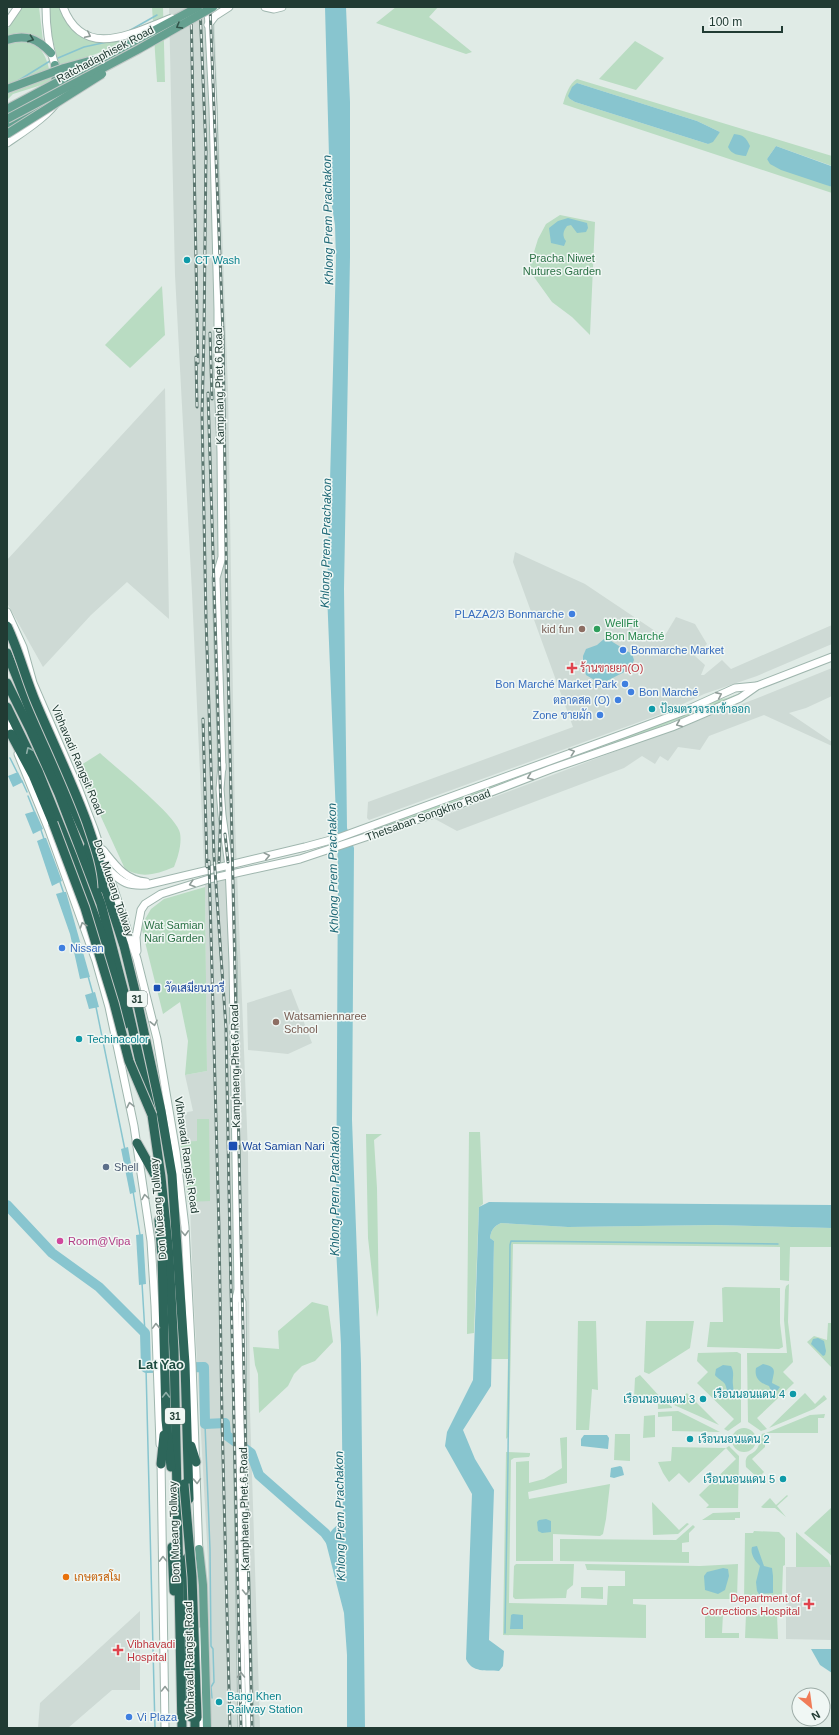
<svg xmlns="http://www.w3.org/2000/svg" width="839" height="1735" viewBox="0 0 839 1735" font-family="Helvetica,Sarabun,sans-serif">
<style>
.built{fill:#cedad5}
.green{fill:#b9dcc2;fill-rule:evenodd}
.water{fill:#88c5cf}
.lines{fill:none;stroke-linecap:round;stroke-linejoin:round}
.stream{stroke:#88c5cf;stroke-width:1.5}
.river{stroke:#88c5cf;stroke-width:10}
.secondary-casing{stroke:#9fb6ae;stroke-width:9}
.primary-casing{stroke:#c1c8c6;stroke-width:10}
.highway-casing{stroke:#c1c8c6;stroke-width:11}
.secondary{stroke:#fff;stroke-width:7}
.primary{stroke:#65a090;stroke-width:8}
.highway{stroke:#2d665a;stroke-width:9}
.rail-casing{stroke:#5b766f;stroke-width:3}
.rail{stroke:#f0f7f4;stroke-width:1.5;stroke-dasharray:4.5;stroke-linecap:butt}
.secondary-bridge-casing{stroke:#9fb6ae;stroke-width:9;stroke-linecap:butt}
.primary-bridge-casing{stroke:#c1c8c6;stroke-width:10;stroke-linecap:butt}
.highway-bridge-casing{stroke:#c1c8c6;stroke-width:11;stroke-linecap:butt}
.secondary-bridge{stroke:#fff;stroke-width:7}
.primary-bridge{stroke:#65a090;stroke-width:8}
.highway-bridge{stroke:#2d665a;stroke-width:9}
.oneway{stroke:#32544a}
.oneway2{stroke:#909d99}
.oneway3{stroke:#8eaea7}
.culture-dot{fill:#0f9aa8;stroke:#f0f7f4;stroke-width:1.5}
.shop-dot{fill:#3f7fe0;stroke:#f0f7f4;stroke-width:1.5}
.education-dot{fill:#8d6e63;stroke:#f0f7f4;stroke-width:1.5}
.leisure-dot{fill:#2e9e5b;stroke:#f0f7f4;stroke-width:1.5}
.health-dot{fill:#e0444e;stroke:#f0f7f4;stroke-width:1.5}
.transit-dot{fill:#1a4fb4;stroke:#f0f7f4;stroke-width:1.5}
.service-dot{fill:#5c6f8a;stroke:#f0f7f4;stroke-width:1.5}
.hotel-dot{fill:#d1479c;stroke:#f0f7f4;stroke-width:1.5}
.food-dot{fill:#e8710a;stroke:#f0f7f4;stroke-width:1.5}
.labels{text-anchor:middle;dominant-baseline:central;stroke-width:3;stroke-linejoin:round;paint-order:stroke}
.shield{fill:#f0f7f4;stroke:#5f736d;stroke-width:1}
.shield-label{font-size:10px;font-weight:bold;fill:#213b33}
.street-label{font-size:11px;fill:#213b33;stroke:#f0f7f4}
.park-label{font-size:11px;fill:#2c7146;stroke:#f0f7f4}
.culture-label{font-size:11px;fill:#0d838f;stroke:#f0f7f4;text-anchor:start}
.shop-label{font-size:11px;fill:#366cbe;stroke:#f0f7f4;text-anchor:end}
.leisure-label{font-size:11px;fill:#27864d;stroke:#f0f7f4;text-anchor:start}
.education-label{font-size:11px;fill:#785e54;stroke:#f0f7f4;text-anchor:end}
.health-label{font-size:11px;fill:#be3a42;stroke:#f0f7f4;text-anchor:start}
.transit-label{font-size:11px;fill:#164399;stroke:#f0f7f4;text-anchor:start}
.service-label{font-size:11px;fill:#4e5e75;stroke:#f0f7f4;text-anchor:start}
.hotel-label{font-size:11px;fill:#b23c85;stroke:#f0f7f4;text-anchor:start}
.food-label{font-size:11px;fill:#c56008;stroke:#f0f7f4;text-anchor:start}
.water-label{font-size:12px;font-style:italic;fill:#1c6775;stroke:#f0f7f4}
.quarter-label{font-size:13px;font-weight:bold;fill:#1d4c40;stroke:#f0f7f4}
</style>
<rect width="100%" height="100%" fill="#e0ebe6"/>
<g class="built">
<path d="M169,7h45l14,383 7,430 13,333 2,257 10,318h-49l-3,-167 -15,-273 -4,-111 -11,-63 15,-3 -8,-36 22,-4 -2,-184 -13,-294 -17,-318z"/>
<path d="M165,388l4,231 -42,-37 -36,33 -48,52 -36,-64v-43z"/>
<path d="M515,552l70,32 79,53 12,-20 19,7 12,20 -12,12 10,9 -4,10h3l18,-15 9,9 101,-44v19l-75,32 -53,18 -40,19 -295,107 -2,-2 1,-16 205,-75 -60,-165z"/>
<path d="M832,668v28l-26,12 -17,5 43,29v4l-68,-31 -55,21 -9,14 -22,-3 -10,14 -8,-5 -5,8 -13,-8 -18,12 -167,63 -22,-12 320,-120z"/>
<path d="M291,989l21,54 -24,11 -40,-4 -1,-47z"/>
<path d="M786,1567h46v73l-46,-1z"/>
<path d="M140,1611v79h-28l-44,38h-30l2,-25z"/>
</g>
<g class="green">
<path d="M22,7h17l4,34c-12,-8 -22,-8 -36,-5v-6z"/>
<path d="M49,7h12v4l36,30 17,1 8,-2 -11,8 -51,20 -9,-35z"/>
<path d="M152,7h11l2,75h-8z"/>
<path d="M396,7h42l-9,10 43,35 -6,2 -90,-31z"/>
<path d="M14,41c4,0 9,-1 13,0 18,4 23,26 24,41l-38,12 -6,6v-56z"/>
<path d="M635,41l29,17 -28,32 -37,-11z"/>
<path d="M577,79l255,77v10l-56,-20 -9,13 65,28v6l-266,-88 -3,-1c3,-10 6,-20 14,-25zM577,83l120,38 23,11 -12,12 -133,-42 -5,-3z"/>
<path d="M560,215l35,7 -5,113 -18,-18 -20,-15 -18,-25 -4,-12 8,-26 8,-15z"/>
<path d="M162,286l3,49 -35,33 -25,-23z"/>
<path d="M743,692l-1,2 -98,39 -88,31 -1,-2 162,-62 10,-2z"/>
<path d="M100,753c15,14 78,64 80,80 2,11 -2,24 -6,34 -17,7 -32,12 -49,2l-47,-102z"/>
<path d="M537,769v3l-182,66 -1,-2z"/>
<path d="M205,887l2,184 -22,4 3,-34 -8,-39 -17,12 -22,-88 10,-17 13,-10z"/>
<path d="M197,1119h12l1,82 -22,1 -6,-50 -2,-10 17,-1z"/>
<path d="M469,1132h11l3,72 -4,3 -5,126 -7,1z"/>
<path d="M366,1134h16l-8,6 3,48 2,119 -2,10 -9,-79z"/>
<path d="M501,1223l67,4 146,-2 118,3v19h-42l-1,34 -9,-1v-33l-267,-3 -4,192 -3,3 2,-80h-17l3,-118 -4,-3c1,-8 4,-12 11,-15z"/>
<path d="M789,1284l-1,38 5,40 -10,10 11,11 -37,35 10,11 -6,2 -13,-9 -1,-69h40l-3,-33 1,-30 1,-4z"/>
<path d="M725,1287l55,1v35l3,24 -4,2 -72,-2 3,-25h13l-1,-34z"/>
<path d="M312,1302l16,4 5,36 -18,19 -13,5 -8,8 -6,12 -29,27 -1,-39 -3,-9 -2,-18 26,2 -1,-18z"/>
<path d="M578,1321h18l2,69 -6,-1 -3,41h-13z"/>
<path d="M646,1321h48l-4,27 -41,26 -5,-2z"/>
<path d="M828,1323h4v45l-25,-26 7,-6 13,4z"/>
<path d="M737,1352l4,2v68l-13,9 -4,-2 10,-10 -37,-36 11,-11 -11,-11 1,-8z"/>
<path d="M640,1375l22,24 10,8v1l-14,1v-5l-24,-6 1,-20z"/>
<path d="M687,1393l32,32 -45,-20 -9,-9 1,-2 10,9z"/>
<path d="M805,1393l10,11 9,-9 3,4 -13,10 -45,19z"/>
<path d="M678,1411l42,21 -48,-1v-15l-14,1v-5z"/>
<path d="M825,1414l-1,4h-6v15h-52l44,-18z"/>
<path d="M655,1415v22l-12,1 1,-22z"/>
<circle cx="744" cy="1440" r="12"/>
<path d="M765,1433v14l-13,12 12,13 -6,6 -12,-11c-2,-16 7,-10 12,-20 2,-4 2,-9 4,-13z"/>
<path d="M615,1434h15v27l-16,-1z"/>
<path d="M567,1437v46l-39,9 1,7 81,-15 -4,35 -3,15 -3,2 -47,-2v27h-37v-99l13,-1v22l15,-4 18,-11 -2,-30z"/>
<path d="M729,1446l10,10 -1,52h-32l3,-3 -10,-10 37,-36 -10,-11 -37,35 -10,-10 -10,9 -6,-9 -5,-11 13,-1 1,-14 54,1z"/>
<path d="M506,1452l24,1v2l-1,2 -15,1 -3,2 -2,143 98,2 1,-19h17v-15l-38,-1 -2,-6 115,2 38,-2 -1,35h-104v5l13,1v33l-143,-3z"/>
<path d="M787,1495l1,1 -11,10 9,11 -11,-9h-12l-2,-1 9,-9 6,7z"/>
<path d="M652,1502l27,28 8,-7 2,1 -11,10 -25,1z"/>
<path d="M831,1508l1,1v47l-28,-23z"/>
<path d="M740,1512v6h-5v2h-33l11,-7z"/>
<path d="M693,1525l2,2 -6,6v9l-7,1v9h7v11l-129,-2v-22l116,1z"/>
<path d="M754,1531l25,1 6,6v27l-2,1 -1,29 -5,1v5l-33,-1 1,-67h8z"/>
<path d="M796,1532l32,28 3,7h-35z"/>
<path d="M516,1564h58l-1,21 -6,5 -1,8 -51,1 -2,-2 1,-31z"/>
<path d="M581,1587h22v12l-22,-1z"/>
<path d="M705,1614h18l-1,19h17v5h-34z"/>
<path d="M746,1614h31l1,25 -33,-1z"/>
</g>
<g class="water">
<path d="M325,7h21l4,95v155l-6,332 3,239 7,20 -2,272 9,244 4,364h-18v-73l-3,-42 -19,-74 8,-10 10,-9 -2,-175 -5,-98 2,-381 -11,-273 9,-334 -1,-34 -5,-31z"/>
<path d="M577,83l120,38 23,11 -7,10 -5,2 -133,-42 -5,-3 -2,-3 4,-9z"/>
<path d="M734,134c9,1 12,3 16,12l-4,10c-8,-1 -14,-1 -18,-9z"/>
<path d="M776,146l55,20 1,21 -51,-17 -11,-6 -3,-5z"/>
<path d="M568,218l19,5 1,5 -2,4 -9,1 -6,-8 -4,1c-4,5 -5,10 -1,15l-2,5 -13,-3 -2,-15 9,-7z"/>
<path d="M604,639l7,2 21,13 2,6 -4,9 -29,15 -15,-9 -3,-13v-6l3,-7 11,-4z"/>
<path d="M18,772l5,10 -10,5 -5,-11z"/>
<path d="M35,811l8,18 -10,5 -8,-20z"/>
<path d="M44,838h2l16,43 -10,5 -15,-45z"/>
<path d="M63,892h3l24,85 -10,2 -10,-45 -14,-40z"/>
<path d="M95,992l4,15 -10,2 -4,-14z"/>
<path d="M128,1147l8,45 -6,2 -9,-45z"/>
<path d="M489,1202l343,3v23l-118,-3 -146,2 -67,-4c-7,3 -10,7 -11,15l4,3 -3,145 -28,44 12,29 19,31 -5,150 15,11 -1,15 -4,5c-13,-1 -27,2 -33,-12l6,-165 -27,-48 2,-14 26,-52 6,-173z"/>
<path d="M143,1234l3,50 -7,1 -3,-50z"/>
<path d="M818,1338l6,3 2,10 -1,4 -2,1 -12,-12 2,-5z"/>
<path d="M763,1364c16,3 10,9 9,19l8,4 -3,4 -5,2 -3,-7c-9,-3 -15,-8 -13,-18z"/>
<path d="M723,1365l8,1c4,7 1,12 2,19 0,5 2,9 3,13 -10,-2 -8,-7 -11,-14 -2,-3 -8,-6 -10,-9l1,-6z"/>
<path d="M584,1435h23l2,3 -1,11 -27,-3v-7z"/>
<path d="M620,1466l2,1 2,8 -10,3 -4,-1 1,-9z"/>
<path d="M546,1519l5,2v11l-9,1 -4,-2 -1,-9 2,-2z"/>
<path d="M757,1546l7,20 8,2 1,8v17l-14,1 -2,-3 -1,-9 4,-16c-5,-5 -10,-12 -8,-19z"/>
<path d="M723,1568l5,1 1,7 -4,14 -7,4 -13,-4 -1,-14 3,-4z"/>
<path d="M513,1614l10,1v14h-13l1,-14z"/>
<path d="M811,1649h21v24l-12,-8z"/>
</g>
<g class="lines">
<g class="stream">
<path d="M127,32l30,-17"/>
<path d="M58,58l26,-11 23,-5"/>
<path d="M16,82l34,-21"/>
<path d="M10,758l7,14"/>
<path d="M22,781l5,11"/>
<path d="M28,796l6,15"/>
<path d="M41,830l3,9"/>
<path d="M60,882l4,12"/>
<path d="M88,976l5,18"/>
<path d="M96,1007l29,143"/>
<path d="M133,1191l7,44"/>
<path d="M142,1283l3,50"/>
<path d="M146,1368l9,360"/>
<path d="M205,1424l5,125 1,97 2,3 1,33 -3,5 1,11"/>
<path d="M505,1633l3,-174 2,-214 1,-4 267,3"/>
</g>
<path class="river" d="M7,1205l45,48 47,34 46,46 1,35 58,-1 1,57 20,-1 1,12 25,18 8,22 66,58 10,14"/>
<defs>
<g id="secondary">
<path d="M208,7l5,101 5,202v63l3,79 1,105 -6,21 6,191"/>
<path d="M265,7l9,2 8,-2"/>
<path d="M7,23l11,-16"/>
<path d="M208,25l7,-9 14,-9"/>
<path d="M7,143c16,-11 61,-38 56,-61 -2,-7 -6,-14 -9,-20 -6,-18 -8,-36 -8,-55"/>
<path d="M7,612l16,35 10,36 45,104 16,42 43,130 20,80 19,113 9,75 7,137 7,191"/>
<path d="M7,725l6,14"/>
<path d="M18,754l31,76 47,131 13,46 25,119 17,115 4,65 5,138"/>
<path d="M222,765l-2,24 2,26 7,51 4,96 5,329 4,11 1,181 7,245"/>
<path d="M103,850c12,15 22,30 43,32"/>
<path d="M109,870c13,13 19,16 37,15l159,-38 33,-9 288,-105 56,-21 53,-24 21,-2"/>
<path d="M137,951l-1,-14 5,-27 4,-6 16,-10 48,-15 91,-20 137,-46 114,-44 121,-42 68,-29 17,-12 75,-29"/>
<path d="M238,1291l-3,10 7,427"/>
<path d="M161,1460l4,268"/>
<path d="M200,1631l2,97"/>
</g>
<g id="primary">
<path d="M7,40c19,-6 31,-1 44,13"/>
<path d="M7,124c16,-8 43,-17 48,-37 1,-7 1,-15 0,-22"/>
<path d="M199,1549l4,36 4,143"/>
</g>
<g id="highway">
<path d="M7,653l29,72 57,127"/>
<path d="M7,683l23,46 29,65 42,110 25,96 26,115 9,62 8,79 5,95 8,377"/>
<path d="M7,707l31,64 35,87 35,94 17,72"/>
<path d="M11,734l22,41 20,48"/>
<path d="M88,847l12,33"/>
<path d="M103,881l21,65 12,49 25,116 11,64 13,189 4,135"/>
<path d="M137,1143l18,32"/>
<path d="M159,1220l3,36 4,164 5,47"/>
<path d="M191,1446l5,16"/>
<path d="M161,1464l3,-29"/>
<path d="M172,1547l2,44"/>
<path d="M187,1558l4,159"/>
<path d="M195,1710v18"/>
</g>
</defs>
<use href="#secondary" class="secondary-casing"/>
<use href="#primary" class="primary-casing"/>
<use href="#highway" class="highway-casing"/>
<use href="#secondary" class="secondary"/>
<use href="#primary" class="primary"/>
<use href="#highway" class="highway"/>
<defs>
<g id="rail">
<path d="M191,7l7,356"/>
<path d="M200,7l6,144 -2,183 -2,80 4,205 8,237 12,172 4,217 11,483"/>
<path d="M210,7l13,326 4,286 25,1109"/>
<path d="M210,333l2,66"/>
<path d="M196,357l1,50"/>
<path d="M208,393l13,417 -2,52"/>
<path d="M203,719l4,148"/>
<path d="M225,834l3,28"/>
<path d="M209,861l10,368 3,190 8,309"/>
</g>
</defs>
<use href="#rail" class="rail-casing"/>
<use href="#rail" class="rail"/>
<defs>
<path id="secondary-bridge" d="M63,7c21,55 71,25 109,11"/>
<g id="primary-bridge">
<path d="M7,89l57,-21 29,-8"/>
<path d="M7,109l191,-102"/>
<path d="M7,119l132,-70 74,-42"/>
<path d="M7,134l95,-60"/>
</g>
<g id="highway-bridge">
<path d="M7,626c12,25 18,51 29,77 17,40 36,79 51,120 7,21 15,42 16,65"/>
<path d="M53,823l32,85 29,95 15,58 23,54"/>
<path d="M184,1484l8,93 5,141"/>
</g>
</defs>
<use href="#secondary-bridge" class="secondary-bridge-casing"/>
<use href="#primary-bridge" class="primary-bridge-casing"/>
<use href="#highway-bridge" class="highway-bridge-casing"/>
<use href="#secondary-bridge" class="secondary-bridge"/>
<use href="#primary-bridge" class="primary-bridge"/>
<use href="#highway-bridge" class="highway-bridge"/>
</g>
<defs><path id="oneway-chevron" d="M-2-3.5L2.5 0L-2 3.5" fill="none" stroke-width="1.6" stroke-linecap="round" stroke-linejoin="round"/></defs>
<g class="oneway">
<use href="#oneway-chevron" transform="translate(179 26) rotate(150)"/>
<use href="#oneway-chevron" transform="translate(31 39) rotate(20)"/>
</g>
<g class="oneway2">
<use href="#oneway-chevron" transform="translate(88 35) rotate(26)"/>
<use href="#oneway-chevron" transform="translate(719 695) rotate(-24)"/>
<use href="#oneway-chevron" transform="translate(679 724) rotate(157)"/>
<use href="#oneway-chevron" transform="translate(572 752) rotate(-19)"/>
<use href="#oneway-chevron" transform="translate(530 777) rotate(159)"/>
<use href="#oneway-chevron" transform="translate(267 856) rotate(-13)"/>
<use href="#oneway-chevron" transform="translate(192 884) rotate(162)"/>
<use href="#oneway-chevron" transform="translate(83 925) rotate(-109)"/>
<use href="#oneway-chevron" transform="translate(154 1023) rotate(78)"/>
<use href="#oneway-chevron" transform="translate(130 1105) rotate(-102)"/>
<use href="#oneway-chevron" transform="translate(145 1197) rotate(-99)"/>
<use href="#oneway-chevron" transform="translate(185 1233) rotate(87)"/>
<use href="#oneway-chevron" transform="translate(156 1326) rotate(-92)"/>
<use href="#oneway-chevron" transform="translate(197 1481) rotate(88)"/>
<use href="#oneway-chevron" transform="translate(163 1559) rotate(-91)"/>
<use href="#oneway-chevron" transform="translate(246 1592) rotate(89)"/>
<use href="#oneway-chevron" transform="translate(241 1675) rotate(-91)"/>
<use href="#oneway-chevron" transform="translate(165 1689) rotate(-90)"/>
</g>
<g class="oneway3">
<use href="#oneway-chevron" transform="translate(29 750) rotate(-115)"/>
<use href="#oneway-chevron" transform="translate(166 1395) rotate(-90)"/>
</g>
<g class="culture-dot">
<circle cx="187" cy="260" r="4"/>
<circle cx="652" cy="709" r="4"/>
<circle cx="79" cy="1039" r="4"/>
<circle cx="793" cy="1394" r="4"/>
<circle cx="703" cy="1399" r="4"/>
<circle cx="690" cy="1439" r="4"/>
<circle cx="783" cy="1479" r="4"/>
<circle cx="219" cy="1702" r="4"/>
</g>
<g class="shop-dot">
<circle cx="572" cy="614" r="4"/>
<circle cx="623" cy="650" r="4"/>
<circle cx="625" cy="684" r="4"/>
<circle cx="631" cy="692" r="4"/>
<circle cx="618" cy="700" r="4"/>
<circle cx="600" cy="715" r="4"/>
<circle cx="62" cy="948" r="4"/>
<circle cx="129" cy="1717" r="4"/>
</g>
<g class="education-dot">
<circle cx="582" cy="629" r="4"/>
<circle cx="276" cy="1022" r="4"/>
</g>
<circle class="leisure-dot" cx="597" cy="629" r="4"/>
<g class="health-dot">
<path d="M570 662h4v4h4v4h-4v4h-4v-4h-4v-4h4z"/>
<path d="M807 1598h4v4h4v4h-4v4h-4v-4h-4v-4h4z"/>
<path d="M116 1644h4v4h4v4h-4v4h-4v-4h-4v-4h4z"/>
</g>
<g class="transit-dot">
<rect x="153" y="984" width="8" height="8" rx="2"/>
<rect x="228" y="1141" width="10" height="10" rx="2"/>
</g>
<circle class="service-dot" cx="106" cy="1167" r="4"/>
<circle class="hotel-dot" cx="60" cy="1241" r="4"/>
<circle class="food-dot" cx="66" cy="1577" r="4"/>
<g class="labels">
<g class="shield">
<rect x="127" y="991" width="20" height="16" rx="3"/>
<rect x="165" y="1408" width="20" height="16" rx="3"/>
</g>
<g class="shield-label">
<text x="137" y="999">31</text>
<text x="175" y="1416">31</text>
</g>
<g class="street-label">
<text transform="translate(105 54) rotate(-28)">Ratchadaphisek Road</text>
<text transform="translate(219 386) rotate(-91)">Kamphang Phet 6 Road</text>
<text transform="translate(78 760) rotate(67)">Vibhavadi Rangsit Road</text>
<text transform="translate(428 815) rotate(-20)">Thetsaban Songkhro Road</text>
<text transform="translate(114 888) rotate(71)">Don Mueang Tollway</text>
<text transform="translate(235 1066) rotate(-91)">Kamphaeng Phet 6 Road</text>
<text transform="translate(187 1155) rotate(82)">Vibhavadi Rangsit Road</text>
<text transform="translate(158 1209) rotate(-95)">Don Mueang Tollway</text>
<text transform="translate(244 1509) rotate(-91)">Kamphaeng Phet 6 Road</text>
<text transform="translate(174 1532) rotate(-92)">Don Mueang Tollway</text>
<text transform="translate(189 1660) rotate(-91)">Vibhavadi Rangsit Road</text>
</g>
<g class="park-label">
<text x="562" y="258">Pracha Niwet<tspan x="562" dy="13">Nutures Garden</tspan></text>
<text x="174" y="925">Wat Samian<tspan x="174" dy="13">Nari Garden</tspan></text>
</g>
<g class="culture-label">
<text x="195" y="260">CT Wash</text>
<text x="660" y="709">ป้อมตรวจรถเข้าออก</text>
<text x="87" y="1039">Techinacolor</text>
<text x="785" y="1394" text-anchor="end">เรือนนอนแดน 4</text>
<text x="695" y="1399" text-anchor="end">เรือนนอนแดน 3</text>
<text x="698" y="1439">เรือนนอนแดน 2</text>
<text x="775" y="1479" text-anchor="end">เรือนนอนแดน 5</text>
<text x="227" y="1696">Bang Khen<tspan x="227" dy="13">Railway Station</tspan></text>
</g>
<g class="shop-label">
<text x="564" y="614">PLAZA2/3 Bonmarche</text>
<text x="631" y="650" text-anchor="start">Bonmarche Market</text>
<text x="617" y="684">Bon Marché Market Park</text>
<text x="639" y="692" text-anchor="start">Bon Marché</text>
<text x="610" y="700">ตลาดสด (O)</text>
<text x="592" y="715">Zone ขายผัก</text>
<text x="70" y="948" text-anchor="start">Nissan</text>
<text x="137" y="1717" text-anchor="start">Vi Plaza</text>
</g>
<g class="leisure-label">
<text x="605" y="623">WellFit<tspan x="605" dy="13">Bon Marché</tspan></text>
</g>
<g class="education-label">
<text x="574" y="629">kid fun</text>
<text x="284" y="1016" text-anchor="start">Watsamiennaree<tspan x="284" dy="13">School</tspan></text>
</g>
<g class="health-label">
<text x="580" y="668">ร้านขายยา(O)</text>
<text x="800" y="1598" text-anchor="end">Department of<tspan x="800" dy="13">Corrections Hospital</tspan></text>
<text x="127" y="1644">Vibhavadi<tspan x="127" dy="13">Hospital</tspan></text>
</g>
<g class="transit-label">
<text x="165" y="988">วัดเสมียนนารี</text>
<text x="242" y="1146">Wat Samian Nari</text>
</g>
<g class="service-label">
<text x="114" y="1167">Shell</text>
</g>
<g class="hotel-label">
<text x="68" y="1241">Room@Vipa</text>
</g>
<g class="food-label">
<text x="74" y="1577">เกษตรสโม</text>
</g>
<g class="water-label">
<text transform="translate(328 220) rotate(-91)">Khlong Prem Prachakon</text>
<text transform="translate(326 543) rotate(-89)">Khlong Prem Prachakon</text>
<text transform="translate(333 868) rotate(-91)">Khlong Prem Prachakon</text>
<text transform="translate(335 1191) rotate(-90)">Khlong Prem Prachakon</text>
<text transform="translate(340 1516) rotate(-91)">Khlong Prem Prachakon</text>
</g>
<g class="quarter-label">
<text x="161" y="1364">Lat Yao</text>
</g>
</g>
<rect width="839" height="1735" fill="none" stroke="#213b33" stroke-width="16"/>
<g transform="translate(811 1707) rotate(151)"><circle r="19" fill="#f0f7f4" stroke="#9daca7"/>
<path d="M0-3L7 15L0 10L-7 15Z" fill="#f07c58"/>
<text y="-6" font-size="11" font-weight="bold" text-anchor="middle" fill="#213b33">N</text>
</g>
<path d="M703 26v6h79v-6" fill="none" stroke="#213b33" stroke-width="2"/>
<text x="709" y="26" font-size="12" fill="#213b33" stroke="#f0f7f4" stroke-width="3" paint-order="stroke">100 m</text>
</svg>
